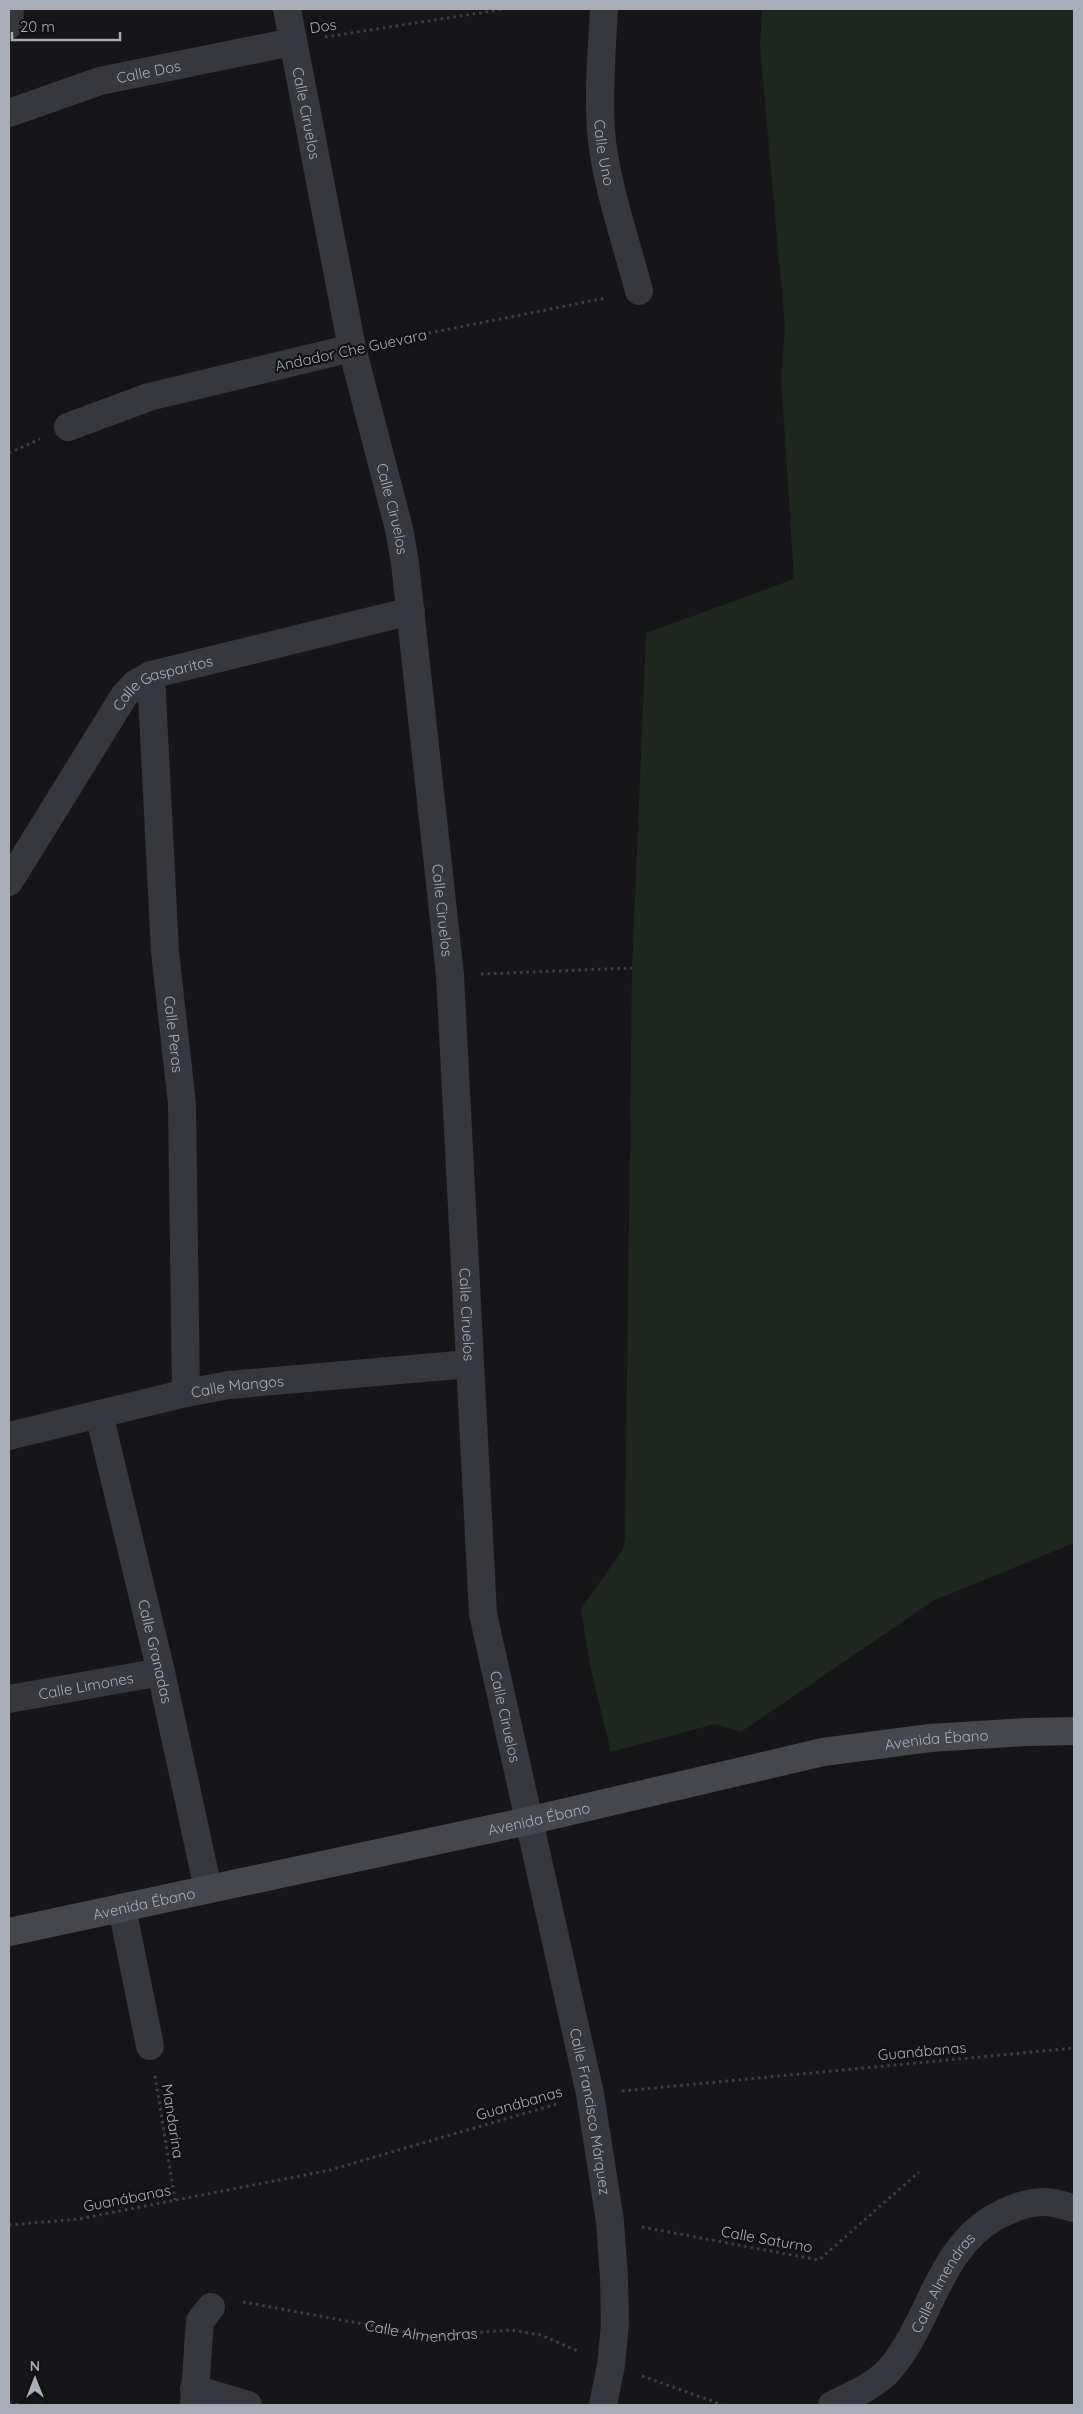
<svg xmlns="http://www.w3.org/2000/svg" width="1083" height="2414" viewBox="0 0 1083 2414" font-family="Quicksand,sans-serif">
<style>
.green{fill:#1e261f}
.lines{fill:none;stroke-linecap:round;stroke-linejoin:round}
.path{stroke:#3d3f44;stroke-width:3;stroke-dasharray:2.5 4;stroke-linecap:butt}
.street{stroke:#37383d;stroke-width:28}
.secondary{stroke:#45474d;stroke-width:28}
.labels{text-anchor:middle;dominant-baseline:central;stroke-width:4.5;stroke-linejoin:round;paint-order:stroke}
.street-label{font-size:15px;fill:#a8adb8;stroke:#111113}
</style>
<rect width="100%" height="100%" fill="#161618"/>
<path class="green" d="M762,9h312v1534l-141,58 -192,131 -26,-8 -104,28 -21,-86 -9,-57 42,-60 2,-10 7,-571 14,-335 148,-54 -13,-201 4,-50 -25,-281z"/>
<g class="lines">
<g class="path">
<path d="M325,37l180,-28"/>
<path d="M384,342l222,-44"/>
<path d="M9,453l31,-14"/>
<path d="M481,974l151,-6"/>
<path d="M155,2076l20,124"/>
<path d="M622,2091l452,-43"/>
<path d="M9,2225l70,-6 251,-49 230,-67"/>
<path d="M642,2227l177,33 100,-88"/>
<path id="s1" d="M243,2302l186,34 82,-6 30,5 39,17"/>
<path d="M642,2376l81,29"/>
<path d="M9,2403l10,2"/>
</g>
<g class="street">
<path id="s2" d="M287,9l65,339 47,181 6,34 45,412 33,639 107,480 20,127 4,57 1,46 -4,41 -8,40"/>
<path id="s3" d="M604,9c-2,40 -6,81 -3,122 4,51 25,110 38,160"/>
<path d="M9,25l1,-16"/>
<path id="s4" d="M9,113l91,-32 192,-39"/>
<path d="M68,427l81,-30 203,-49"/>
<path id="s5" d="M151,675l14,277 17,152 4,289"/>
<path id="s6" d="M9,882l115,-186 11,-12 16,-9 260,-64"/>
<path id="s7" d="M99,1414l62,258 47,217"/>
<path id="s8" d="M9,1436l177,-43 43,-8 240,-21"/>
<path id="s9" d="M9,1699l152,-27"/>
<path d="M122,1908l28,138"/>
<path d="M194,2389l54,16"/>
<path d="M194,2405l6,-84 11,-14"/>
<path id="s10" d="M832,2405c20,-10 43,-19 58,-36 41,-48 48,-121 107,-153 15,-8 30,-14 47,-14 10,0 21,4 30,6"/>
</g>
<path class="secondary" id="s11" d="M9,1932l519,-111 295,-69 107,-14 97,-6 47,-1"/>
</g>
<g class="labels">
<g class="street-label">
<text transform="translate(323 26) rotate(-9)">Dos</text>
<text stroke="none"><textPath href="#s4" startOffset="146">Calle Dos</textPath></text>
<text stroke="none"><textPath href="#s2" startOffset="106">Calle Ciruelos</textPath></text>
<text stroke="none"><textPath href="#s3" startOffset="144">Calle Uno</textPath></text>
<text transform="translate(351 350) rotate(-12)">Andador Che Guevara</text>
<text stroke="none"><textPath href="#s2" startOffset="511">Calle Ciruelos</textPath></text>
<text stroke="none"><textPath href="#s6" startOffset="260">Calle Gasparitos</textPath></text>
<text stroke="none"><textPath href="#s2" startOffset="916">Calle Ciruelos</textPath></text>
<text stroke="none"><textPath href="#s5" startOffset="360">Calle Peras</textPath></text>
<text stroke="none"><textPath href="#s2" startOffset="1321">Calle Ciruelos</textPath></text>
<text stroke="none"><textPath href="#s8" startOffset="234">Calle Mangos</textPath></text>
<text stroke="none"><textPath href="#s7" startOffset="244">Calle Granadas</textPath></text>
<text stroke="none"><textPath href="#s9" startOffset="78">Calle Limones</textPath></text>
<text stroke="none"><textPath href="#s2" startOffset="1726">Calle Ciruelos</textPath></text>
<text stroke="none"><textPath href="#s11" startOffset="948">Avenida Ébano</textPath></text>
<text stroke="none"><textPath href="#s11" startOffset="542">Avenida Ébano</textPath></text>
<text stroke="none"><textPath href="#s11" startOffset="138">Avenida Ébano</textPath></text>
<text transform="translate(922 2051) rotate(-5)">Guanábanas</text>
<text transform="translate(519 2103) rotate(-16)">Guanábanas</text>
<text stroke="none"><textPath href="#s2" startOffset="2130">Calle Francisco Márquez</textPath></text>
<text transform="translate(173 2121) rotate(81)">Mandarina</text>
<text transform="translate(127 2198) rotate(-11)">Guanábanas</text>
<text transform="translate(767 2239) rotate(10)">Calle Saturno</text>
<text stroke="none"><textPath href="#s10" startOffset="170">Calle Almendras</textPath></text>
<text stroke="none"><textPath href="#s1" startOffset="181">Calle Almendras</textPath></text>
</g>
</g>
<rect width="1083" height="2414" fill="none" stroke="#a8adb8" stroke-width="20"/>
<g transform="translate(35 2379)" stroke="#111113" stroke-width="4" paint-order="stroke">
<path d="M0-4L9 19L0 12L-9 19Z" fill="#a8adb8"/>
<text y="-8" font-size="14" font-weight="bold" text-anchor="middle" fill="#a8adb8">N</text>
</g>
<path d="M12 32v8h108v-8" fill="none" stroke="#a8adb8" stroke-width="2.5"/>
<text x="20" y="32" font-size="15" fill="#a8adb8" stroke="#111113" stroke-width="4" paint-order="stroke">20 m</text>
</svg>
